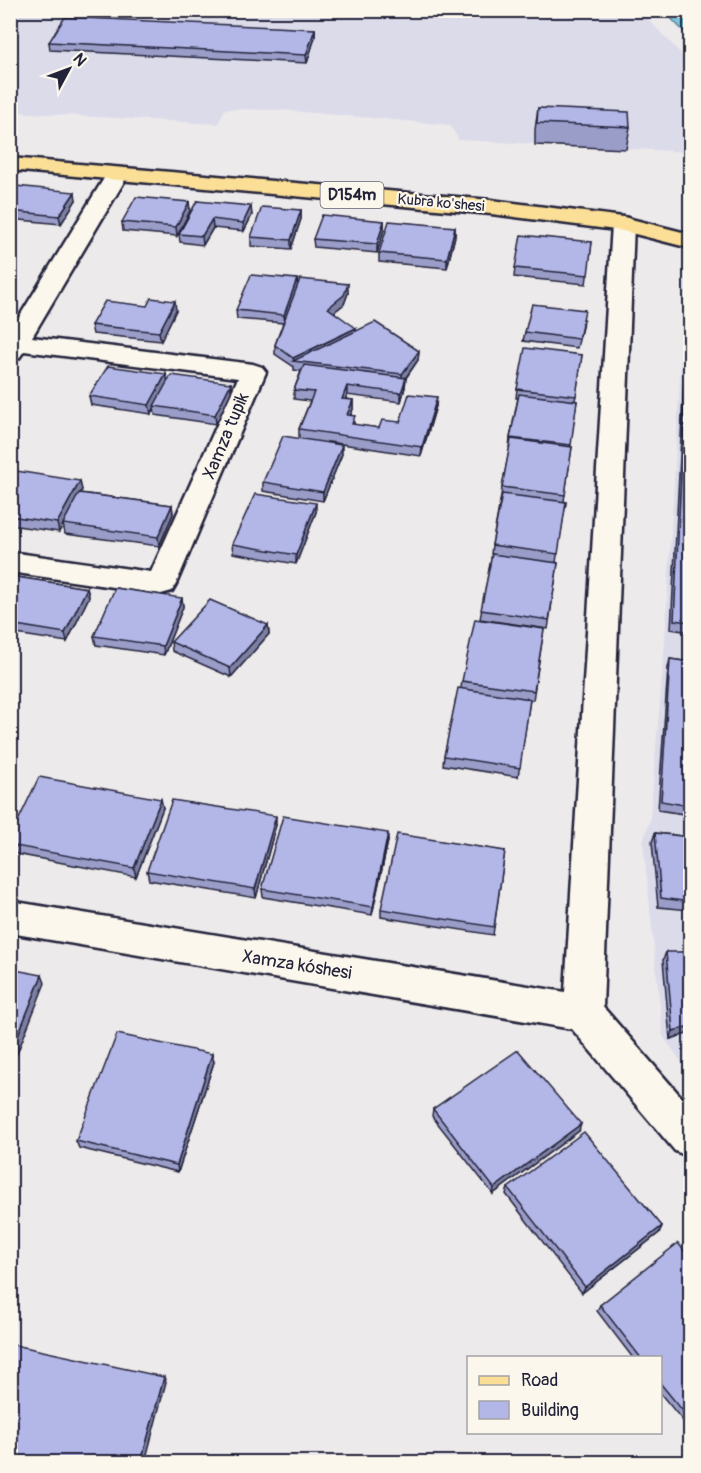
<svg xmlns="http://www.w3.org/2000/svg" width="701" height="1473" viewBox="0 0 701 1473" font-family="Pangolin,sans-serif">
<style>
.built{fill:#dcdbea}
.water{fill:#7cc5dd;stroke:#58849c;stroke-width:1.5}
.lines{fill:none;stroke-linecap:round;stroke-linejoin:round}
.minor-casing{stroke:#22223b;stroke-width:5}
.primary-casing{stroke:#22223b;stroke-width:5}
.minor{fill:#fbf7ec;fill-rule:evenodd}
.primary{fill:#fbdf96;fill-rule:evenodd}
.wall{fill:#9a9dc8;stroke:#22223b;stroke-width:1.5}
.shaded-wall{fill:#7d80a2;stroke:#22223b;stroke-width:1.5}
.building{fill:#b3b7e8;stroke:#22223b;stroke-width:1.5}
.labels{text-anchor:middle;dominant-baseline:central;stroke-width:4.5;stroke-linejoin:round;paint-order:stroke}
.far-street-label{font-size:15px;fill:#22223b;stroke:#fbf7ec}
.shield{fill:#fbf7ec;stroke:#636270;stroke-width:1.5}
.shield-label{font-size:16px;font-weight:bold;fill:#22223b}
.street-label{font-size:18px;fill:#22223b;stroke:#fbf7ec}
</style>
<rect width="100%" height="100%" fill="#edeaeb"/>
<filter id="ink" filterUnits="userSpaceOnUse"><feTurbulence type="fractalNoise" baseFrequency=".0167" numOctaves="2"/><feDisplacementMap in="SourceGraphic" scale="12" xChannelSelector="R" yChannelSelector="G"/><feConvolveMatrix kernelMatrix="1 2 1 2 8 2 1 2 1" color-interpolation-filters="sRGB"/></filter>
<g filter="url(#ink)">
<g class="built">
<path d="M10,11h630l50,52v89l-231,-12 -9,-15 -170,-15 -55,-1 -7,15 -207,-12z"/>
<path d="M686,270l4,2v802l-27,-38 -20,-195 7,-21 15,-179z"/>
</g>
<path class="water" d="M664,11h26v27z"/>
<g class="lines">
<defs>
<g id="minor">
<path d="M117,169l7,2 4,4 -96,162 221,27 9,3 4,5 -90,212 -4,7 -11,3 -151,-22v-20l141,20 87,-194 -214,-27 -5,7 -9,2v-28l96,-157 4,-4z"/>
<path d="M623,217l8,2 3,5 -31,783 87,100v50l-15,-6 -103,-122 -562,-96v-32l555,91 47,-768 3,-5z"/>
</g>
<path id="primary" d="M10,158l481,42 132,17 67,17v14l-67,-17 -132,-17 -481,-44z"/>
</defs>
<use href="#minor" class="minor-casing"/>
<use href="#primary" class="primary-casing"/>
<use href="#minor" class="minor"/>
<use href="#primary" class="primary"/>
</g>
<g class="wall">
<path d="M315,29v8l-8,26 -257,-13 -1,-8z"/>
<path d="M538,108l92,19 -4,22 -91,-4v-15z"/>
<path d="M10,194l66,6 -15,24 -51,-5z"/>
<path d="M197,201l55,14 -8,16 -31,-3 -10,17 -23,-3 -1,-8z"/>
<path d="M189,202l1,9 -13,25 -54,-5 -1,-9z"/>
<path d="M301,210v9l-10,30 -40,-3v-9z"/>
<path d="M384,221v9l-7,23 -63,-6 -1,-8z"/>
<path d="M455,227v9l-8,32 -68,-6v-9z"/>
<path d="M592,242l-6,42 -72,-7 1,-9z"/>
<path d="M298,285l50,8 -4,11 -10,8 22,19 63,20 -1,9 -12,18 -1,9 -4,15 -54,-7 -1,4 7,1v9l-2,6 4,10 24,3 21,-6 36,-16 -15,50 -93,-14 14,12 -19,47 -60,-10v-9l36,-44v-9l11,-28 -16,-2v-9l7,-19 -7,-1v-3l-19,-13v-9l8,-22 -46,-4 -1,-9z"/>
<path d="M147,306l29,4 -15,31 -68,-7 -2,-9z"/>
<path d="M689,311h1v321l-19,-3 16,-309z"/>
<path d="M584,319l-7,29 -54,-7 2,-9z"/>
<path d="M582,355l-7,46h2l-7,46h2l-8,54 2,1 -10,60 2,1 -10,66 -68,-10 12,-65h-1l1,-9 9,-49 1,-9 8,-40h-1l1,-9 8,-40h-2l1,-9z"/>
<path d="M166,374l1,7 64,2v9l-15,32 -61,-9 -1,-8 -3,7 -60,-9 -2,-9z"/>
<path d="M10,470l72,20 -2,3 92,12 1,9 -14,32 -94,-12 -2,-10 1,-2 -5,10 -49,-7z"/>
<path d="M316,512l-20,52 -63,-11 -1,-9z"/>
<path d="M10,576l77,12 2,9 -22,45 -57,-9z"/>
<path d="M182,598l1,9 -19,48 -68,-10 -2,-9z"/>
<path d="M268,625l1,9 -38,43 -59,-26 -1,-9z"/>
<path d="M544,629l-11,71h-3l-12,77 -75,-12 1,-9 17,-68 1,-7z"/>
<path d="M670,659l20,3v153l-32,-5 10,-142z"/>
<path d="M163,808l-27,69 -125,-24 -1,-15z"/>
<path d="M276,825l-20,73 -107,-18 -2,-9z"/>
<path d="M655,833l35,4v73l-32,-3 -6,-65z"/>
<path d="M388,841l-16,74 -109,-18 -1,-8z"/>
<path d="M505,851l-12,84 -112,-18v-8z"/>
<path d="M666,952l24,81 -20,6 -7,-79z"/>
<path d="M214,1062l-36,110 -99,-24 -3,-7z"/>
<path d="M433,1109l146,22 -86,63 -61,-78z"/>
<path d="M508,1188l154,38 -3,7 -77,60 -76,-99z"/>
<path d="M690,1258v157l-7,6 -23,-28v-35h-27l-36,-47 3,-6z"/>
</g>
<g class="shaded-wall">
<path d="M315,29v8l-8,26 -1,-8z"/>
<path d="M75,192l1,8 -15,24 -2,-8z"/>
<path d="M189,202l1,9 -13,25 -1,-9z"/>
<path d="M251,206l1,9 -8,16 -1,-8z"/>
<path d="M301,210v9l-10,30v-9z"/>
<path d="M212,219l1,9 -10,17 -1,-9z"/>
<path d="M384,221v9l-7,23v-9z"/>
<path d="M455,227v9l-8,32v-9z"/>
<path d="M297,279l1,9 -13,36 -1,-9z"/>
<path d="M16,283l2,8 -8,12v-12z"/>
<path d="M348,284v9l-4,11 -16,13v-9z"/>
<path d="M175,301l1,9 -15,31 -2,-9z"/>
<path d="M356,328v9l-62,24 -1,-3z"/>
<path d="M419,351l-1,9 -16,23v-9z"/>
<path d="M166,374l2,9 -17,31 -2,-9z"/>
<path d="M406,378l-1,9 -4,15v-9z"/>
<path d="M231,383v9l-15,32 -1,-9z"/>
<path d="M347,386v9l-4,13 -1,-9z"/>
<path d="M437,397l-1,9 -15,50 1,-9z"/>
<path d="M353,400v9l-6,15v-9z"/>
<path d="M342,445v9l-19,47v-9z"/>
<path d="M80,481l2,9 -23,42 -2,-9z"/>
<path d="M316,503v9l-20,52v-9z"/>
<path d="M172,505l1,9 -14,32 -1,-9z"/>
<path d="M87,588l2,9 -22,45 -2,-9z"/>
<path d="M182,598l1,9 -19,48 -1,-9z"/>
<path d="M268,625l1,9 -38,43 -1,-9z"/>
<path d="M161,799l2,9 -27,69 -2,-9z"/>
<path d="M276,816v9l-20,73 -1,-9z"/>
<path d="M388,833v8l-16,74 1,-8z"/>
<path d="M42,975l3,8 -32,81 -3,-6v-3z"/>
<path d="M690,1026v7l-20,6 3,-8z"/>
<path d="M212,1054l2,8 -36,110 -1,-7z"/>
<path d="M581,1124l-2,7 -86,63 1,-6z"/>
<path d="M662,1226l-3,7 -77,60 3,-6z"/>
<path d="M164,1377l2,5 -21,80h-4z"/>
</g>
<g class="building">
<path d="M65,17l250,12 -9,26 -257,-13z"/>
<path d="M538,108l91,4 1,15 -93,-4z"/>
<path d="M16,186l59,6 -16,24 -49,-5v-17z"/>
<path d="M136,197l53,5 -13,25 -54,-5z"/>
<path d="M197,201l54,5 -8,17 -31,-4 -10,17 -23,-2z"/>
<path d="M262,207l39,3 -10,30 -40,-3z"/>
<path d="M322,215l62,6 -7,23 -64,-5z"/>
<path d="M389,221l66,6 -8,32 -68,-6z"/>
<path d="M521,235l71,7 -4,33 -73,-7z"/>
<path d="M251,275l46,4 -13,36 -48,-5z"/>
<path d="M300,279l48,5 -4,11 -16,13 28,20 -63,30 -18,-13z"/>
<path d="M10,282l6,1 -6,8z"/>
<path d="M151,298l24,3 -16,31 -68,-7 14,-24 42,5z"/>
<path d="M532,304l53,6 -6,29 -54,-7z"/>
<path d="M689,311h1v311l-16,-2z"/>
<path d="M375,322l44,29 -17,23 -109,-13z"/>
<path d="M525,348l57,7 -6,41 -59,-7z"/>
<path d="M304,365l102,13 -5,15 -54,-7 -5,13 11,1 -6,15 8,1 -3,8 27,4 3,-8 18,2 9,-28 28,3 -15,50 -123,-18 15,-37 -20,-2z"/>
<path d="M108,366l58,8 -17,31 -60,-9z"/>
<path d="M171,375l60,8 -16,32 -61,-9z"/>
<path d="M519,394l58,7 -6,44 -61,-7z"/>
<path d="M283,436l59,9 -19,47 -60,-10z"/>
<path d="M511,439l61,8 -7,48 -63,-8z"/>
<path d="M10,470l70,11 -23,42 -47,-7z"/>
<path d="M79,493l93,12 -14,32 -95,-13z"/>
<path d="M255,494l61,9 -20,52 -64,-11z"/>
<path d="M502,494l64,8 -8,52 -66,-9z"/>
<path d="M492,554l66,9 -9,57 -68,-10z"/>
<path d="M10,576l77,12 -22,45 -55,-9z"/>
<path d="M115,588l67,10 -19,48 -69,-10z"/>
<path d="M210,600l58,25 -38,43 -59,-26z"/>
<path d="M475,619l69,10 -10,62 -72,-10z"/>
<path d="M670,659l20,3v144l-29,-5z"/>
<path d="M458,688l72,11 -10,69 -76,-12z"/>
<path d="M39,777l122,22 -27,69 -124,-23v-7z"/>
<path d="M172,800l104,16 -21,73 -108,-18z"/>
<path d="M283,816l105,17 -15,74 -111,-18z"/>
<path d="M655,833l35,4v65l-29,-4z"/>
<path d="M397,834l108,17 -11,76 -113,-18z"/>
<path d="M666,952h24v74l-17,5z"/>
<path d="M10,969l32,6 -32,80z"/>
<path d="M117,1034l95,20 -35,111 -101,-24z"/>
<path d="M518,1050l63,74 -87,64 -61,-79z"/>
<path d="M584,1132l78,94 -77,61 -77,-99z"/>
<path d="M678,1243l12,15v155l-3,3 -27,-33v-25h-19l-41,-53z"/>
<path d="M10,1344l154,33 -23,85h-131z"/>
</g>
</g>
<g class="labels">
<g class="far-street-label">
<text transform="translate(441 203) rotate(5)">Kubra ko'shesi</text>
</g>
<rect class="shield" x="320.5" y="182" width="63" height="26" rx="4.5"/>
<g class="shield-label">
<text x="352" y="195">D154m</text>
</g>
<g class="street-label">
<text transform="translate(226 436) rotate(-67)">Xamza tupik</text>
<text transform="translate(297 965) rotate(9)">Xamza kóshesi</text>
</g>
</g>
<rect width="701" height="1473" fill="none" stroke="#fbf7ec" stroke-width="36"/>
<rect x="18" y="18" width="665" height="1437" fill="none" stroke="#22223b" stroke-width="2" filter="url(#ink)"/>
<rect x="467" y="1356" width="195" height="78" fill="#fbf7ec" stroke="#a4a2a5" stroke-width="1.5"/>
<rect x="479" y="1376" width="30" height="9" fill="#fbdf96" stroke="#a4a2a5" stroke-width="1.5"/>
<text x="521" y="1386" font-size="18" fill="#22223b">Road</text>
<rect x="479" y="1401" width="30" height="18" fill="#b3b7e8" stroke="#a4a2a5" stroke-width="1.5"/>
<text x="521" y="1416" font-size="18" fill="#22223b">Building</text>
<g transform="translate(69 69) rotate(49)" stroke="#fbf7ec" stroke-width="4.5" paint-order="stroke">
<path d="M0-4.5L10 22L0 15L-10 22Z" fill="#22223b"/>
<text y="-9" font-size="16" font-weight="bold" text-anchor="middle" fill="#22223b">N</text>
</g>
</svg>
